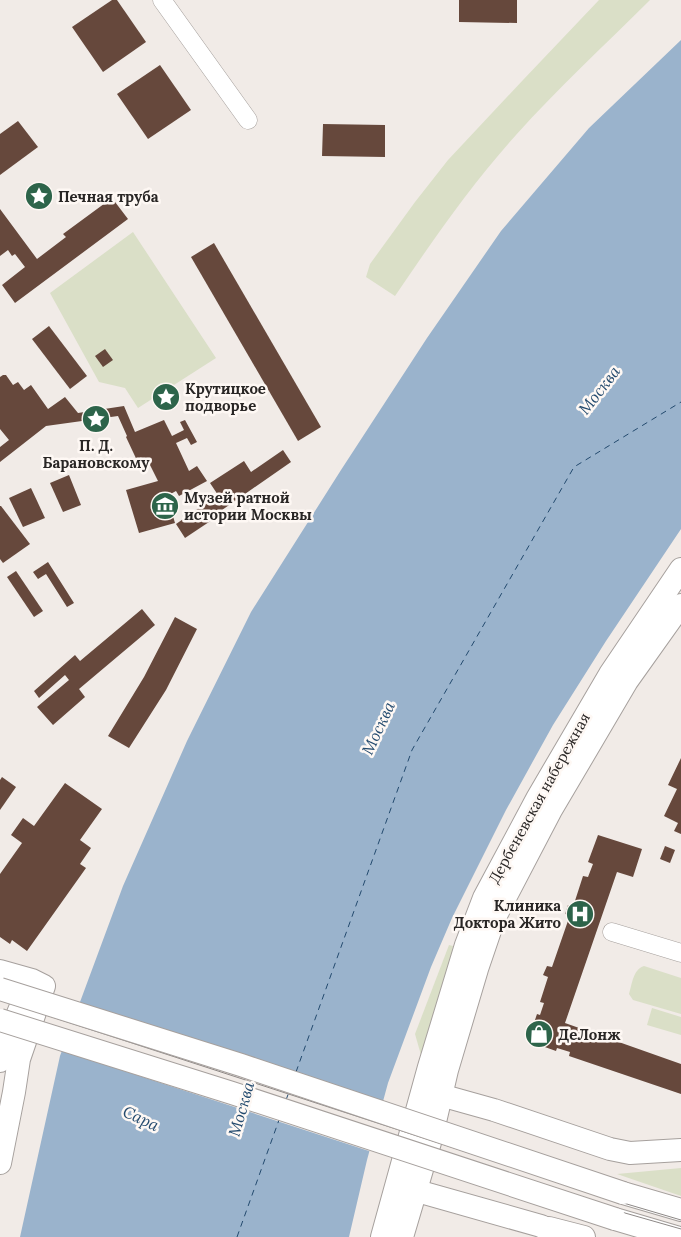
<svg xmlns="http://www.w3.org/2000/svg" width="681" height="1237" viewBox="0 0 681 1237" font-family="Lora,serif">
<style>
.green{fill:#dadfc7}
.water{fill:#9ab3cc}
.pier{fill:#f1ebe7}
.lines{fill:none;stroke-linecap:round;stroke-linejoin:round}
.ferry{stroke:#234a6e;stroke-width:1;stroke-dasharray:6 5;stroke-linecap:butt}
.building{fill:#66483c}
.minor-casing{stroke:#a6a09d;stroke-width:19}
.major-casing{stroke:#a6a09d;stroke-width:24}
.minor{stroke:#fff;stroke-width:18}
.major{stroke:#fff;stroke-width:22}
.tram{stroke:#8d8886;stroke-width:1}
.major-bridge-casing{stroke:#a6a09d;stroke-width:24;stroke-linecap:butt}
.major-bridge{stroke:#fff;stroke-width:22}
.labels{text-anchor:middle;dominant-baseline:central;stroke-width:5;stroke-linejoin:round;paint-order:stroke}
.poi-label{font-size:15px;font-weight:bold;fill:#292625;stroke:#fef8f4;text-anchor:start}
.street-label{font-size:15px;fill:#292625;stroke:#fef8f4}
.water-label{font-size:16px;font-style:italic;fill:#234a6e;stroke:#fef8f4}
</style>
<rect width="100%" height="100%" fill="#f1ebe7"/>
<g class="green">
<path d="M599,0h51c-45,45 -92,88 -134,135 -45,50 -83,105 -121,161l-29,-19 4,-13 45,-62 33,-42 75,-80z"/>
<path d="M133,232l83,126 -78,50 -13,-20 -26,-6 -49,-89z"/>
<path d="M449,945l4,1 -5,30 -27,79 -6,-21z"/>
<path d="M644,966l37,12v36l-48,-14 -4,-6c3,-9 4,-25 15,-28z"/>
<path d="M652,1008l29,9v18l-34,-10z"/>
<path d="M681,1168v28l-64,-22z"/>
</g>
<path class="water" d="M681,40v489l-75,112 -53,84 -47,85 -54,108 -21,49 -43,116 -21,77 -18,77h-329l40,-181 63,-170 64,-145 64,-129 90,-142 86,-132 74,-107 88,-103z"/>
<path class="pier" d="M76,1006l308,100 -12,46 -312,-102z"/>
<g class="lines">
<g class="ferry">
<path d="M296,1072l116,-322 162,-283 107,-65"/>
<path d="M286,1100l3,-8"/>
<path d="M237,1237l42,-117"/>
</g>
</g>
<g class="building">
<path d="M112,0h5l29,42 -43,30 -31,-45z"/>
<path d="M459,0h58v23l-58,-1z"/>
<path d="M160,65l31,45 -43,29 -31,-45z"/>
<path d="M18,121l20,26 -38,28v-41z"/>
<path d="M323,124l62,1v32l-63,-1z"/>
<path d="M112,198l16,21 -113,84 -13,-18 23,-18 -10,-13 -3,2 -4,-6 -8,6v-47l37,50 29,-22 -3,-3z"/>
<path d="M214,243l107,184 -23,14 -107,-184z"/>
<path d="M49,326l38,50 -17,13 -38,-50z"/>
<path d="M105,349l8,11 -10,7 -8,-11z"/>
<path d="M3,375h3l7,10 5,-3 6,8 7,-5 17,24 17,-12 13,16 46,-7 11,26 29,-12 8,16 12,-6 -4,-8 5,-2 12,22 -6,3 -4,-7 -11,5 13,28 8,-5 10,15 -28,15 -3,-5 -9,5 8,27 -36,10 -13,-43 32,-9 -8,-16 -9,4 -15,-32 1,-1 -9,-20 -72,10 -46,36v-15l9,-7 -9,-11v-52z"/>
<path d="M283,450l8,12 -69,48 2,2 -39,26 -9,-14 42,-29 -8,-12 34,-22 7,11z"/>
<path d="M69,475l12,30 -18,7 -13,-29z"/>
<path d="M31,488l14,30 -22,9 -14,-29z"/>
<path d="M0,506h1l29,38 -27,19 -3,-4z"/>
<path d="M48,562l26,41 -7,4 -21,-33 -8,5 -5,-7z"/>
<path d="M16,571l27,40 -9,6 -27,-40z"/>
<path d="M142,609l13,16 -76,64 6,8 -32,28 -16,-18 32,-27 -4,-5 -26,23 -5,-7 41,-36 5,6z"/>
<path d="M175,617l22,12 -31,61 -37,58 -21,-12 36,-59z"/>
<path d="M681,758v76l-7,-3 4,-8 -14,-7 13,-27 -9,-4z"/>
<path d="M2,777l14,10 -16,23v-30z"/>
<path d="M65,783l37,26 -22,31 11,8 -11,16 6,4 -59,83 -15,-11 -2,4 -10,-7v-63l22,-31 -11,-8 12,-17 11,8z"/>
<path d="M598,835l44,14 -9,28 -16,-5 -52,151 116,41v30l-112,-38 1,-4 -13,-4 -1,3 -28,-10 9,-27 3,1 4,-12 -4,-1 8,-25 -5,-2 4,-9 5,1 18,-52 -5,-1 3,-9 5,2 10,-31 5,1 5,-13 -5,-2z"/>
<path d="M665,846l10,4 -5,13 -10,-4z"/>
</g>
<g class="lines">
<defs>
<g id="minor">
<path d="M162,0l86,120"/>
<path d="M612,932l69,21"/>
</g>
<g id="major">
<path d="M0,971l32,9 12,6 -25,73 -5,33 -14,71"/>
<path d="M0,1061l1,-6 20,-49"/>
<path d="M426,1091l68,19 116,39 20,4 51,-3"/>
<path d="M403,1187l138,39 20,11"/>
<path d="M623,1193l58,17"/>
<path d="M615,1219l61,18"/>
<path d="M549,1228l35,9"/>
<path d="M382,1237l47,-170 37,-122 18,-47 54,-101 72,-123 71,-105"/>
<path d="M402,1237l29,-98 16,-69 30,-101 17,-50 57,-109 76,-129 54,-76"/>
</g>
</defs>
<use href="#minor" class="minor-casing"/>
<use href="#major" class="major-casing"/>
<use href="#minor" class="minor"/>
<use href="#major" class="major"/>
<g class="tram">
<path d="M0,1000l620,202 61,18"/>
<path d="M0,1010l618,201 63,18"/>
</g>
<defs>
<g id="major-bridge">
<path d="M0,989l241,76 382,128"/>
<path d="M0,1020l232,73 383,126"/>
</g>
</defs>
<use href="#major-bridge" class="major-bridge-casing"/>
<use href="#major-bridge" class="major-bridge"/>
</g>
<defs>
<symbol id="sight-disc" viewBox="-11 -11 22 22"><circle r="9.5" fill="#2d644a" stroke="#fef8f4"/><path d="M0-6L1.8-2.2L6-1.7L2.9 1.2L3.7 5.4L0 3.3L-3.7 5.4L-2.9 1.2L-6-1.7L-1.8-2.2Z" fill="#fff"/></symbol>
<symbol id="museum-disc" viewBox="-11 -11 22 22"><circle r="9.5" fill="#2d644a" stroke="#fef8f4"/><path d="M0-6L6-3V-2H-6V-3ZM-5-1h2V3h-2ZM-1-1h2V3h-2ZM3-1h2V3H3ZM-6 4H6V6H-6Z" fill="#fff"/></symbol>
<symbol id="hospital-disc" viewBox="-11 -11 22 22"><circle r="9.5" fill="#2d644a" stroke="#fef8f4"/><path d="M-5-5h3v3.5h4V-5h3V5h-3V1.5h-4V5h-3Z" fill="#fff"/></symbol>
<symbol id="shop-disc" viewBox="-11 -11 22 22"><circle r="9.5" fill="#2d644a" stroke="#fef8f4"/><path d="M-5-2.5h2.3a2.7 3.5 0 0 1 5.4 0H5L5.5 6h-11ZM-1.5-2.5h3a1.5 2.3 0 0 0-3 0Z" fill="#fff"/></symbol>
</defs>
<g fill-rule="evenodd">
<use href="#sight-disc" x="23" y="180" width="32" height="32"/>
<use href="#sight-disc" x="150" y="381" width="32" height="32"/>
<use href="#sight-disc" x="80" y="403" width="32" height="32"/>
<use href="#museum-disc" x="149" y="490" width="32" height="32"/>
<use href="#hospital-disc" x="564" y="898" width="32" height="32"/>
<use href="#shop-disc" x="523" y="1018" width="32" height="32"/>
</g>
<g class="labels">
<g class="poi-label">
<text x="58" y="196">Печная труба</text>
<text x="185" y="388">Крутицкое<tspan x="185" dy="17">подворье</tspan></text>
<text x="96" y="445" text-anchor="middle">П. Д.<tspan x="96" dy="17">Барановскому</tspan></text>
<text x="184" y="497">Музей ратной<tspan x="184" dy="17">истории Москвы</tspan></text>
<text x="561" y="905" text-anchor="end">Клиника<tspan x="561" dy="17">Доктора Жито</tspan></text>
<text x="558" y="1034">ДеЛонж</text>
</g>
<g class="street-label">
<text transform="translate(539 798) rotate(-61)">Дербеневская набережная</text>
</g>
<g class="water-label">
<text transform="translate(599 390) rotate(-52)">Москва</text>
<text transform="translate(378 728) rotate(-65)">Москва</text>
<text transform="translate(241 1109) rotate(-74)">Москва</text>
<text transform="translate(141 1118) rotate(25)">Сара</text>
</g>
</g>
</svg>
